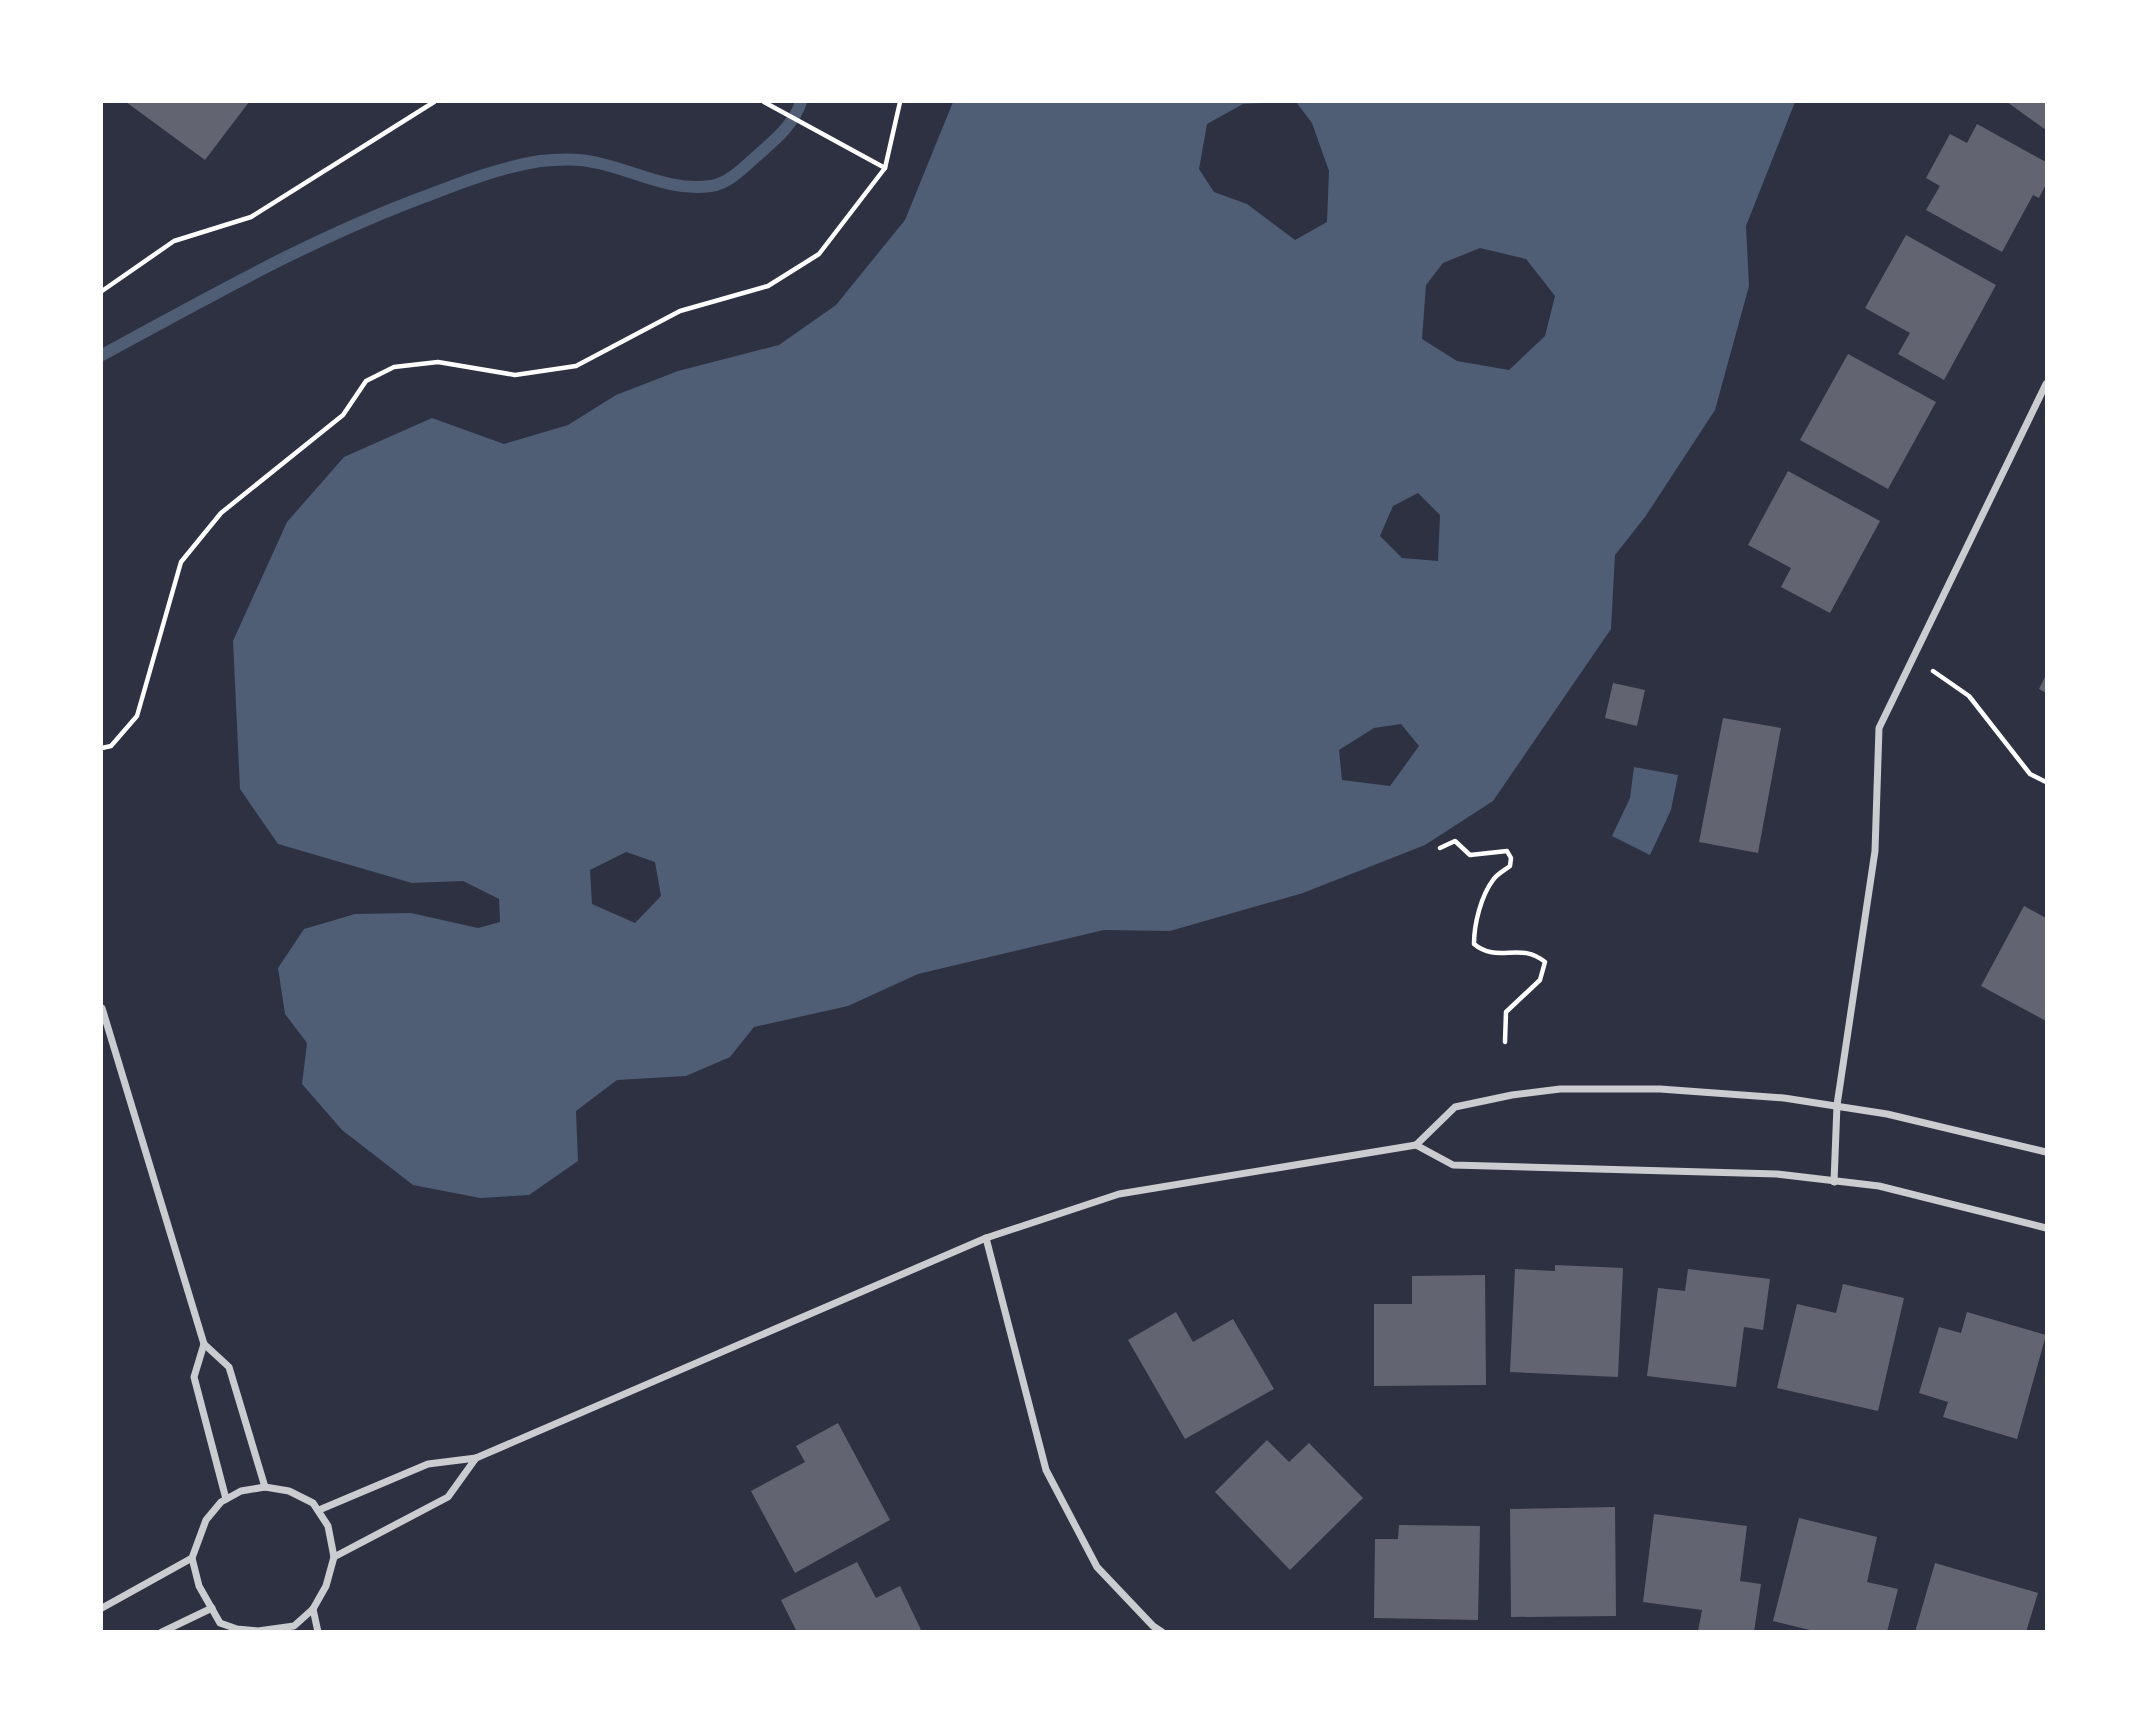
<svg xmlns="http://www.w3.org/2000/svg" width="2148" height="1733" viewBox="0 0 2148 1733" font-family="Rubik,sans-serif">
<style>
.water{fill:#4f5d75;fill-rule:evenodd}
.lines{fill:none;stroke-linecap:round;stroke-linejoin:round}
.stream{stroke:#4f5d75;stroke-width:12}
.building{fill:#626471}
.path{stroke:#fff;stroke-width:4.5}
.minor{stroke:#caccd0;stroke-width:7}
</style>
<rect width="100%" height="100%" fill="#2d3142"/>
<g class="water">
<path d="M953,102h329l-39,2 -36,20 -8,45 15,23 33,12 48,36 32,-18 2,-51 -17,-48 -16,-21h499l-49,124 3,60 -34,124 -70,107 -30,38 -4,74 -118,172 -68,44 -122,48 -133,38 -66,-1 -186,44 -70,32 -94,21 -24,30 -44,19 -69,4 -41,31 2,50 -49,34 -49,3 -67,-13 -71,-55 -40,-46 5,-41 -22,-29 -7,-46 26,-39 51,-15 56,-1 67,15 22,-6 -1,-23 -36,-18 -51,2 -134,-39 -38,-55 -7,-148 54,-119 57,-65 88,-39 72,26 64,-19 48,-30 62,-24 101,-26 57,-40 69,-85zM1480,248l46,11 29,37 -10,40 -36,34 -52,-9 -35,-22 4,-54 17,-22zM1418,493l22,22 -2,46 -36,-3 -22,-22 13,-30zM1401,724l18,22 -29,40 -48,-6 -3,-30 35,-22zM626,852l29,10 6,34 -26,27 -43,-19 -2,-34z"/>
<path d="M1634,767l44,8 -7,35 -21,45 -38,-19 18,-38z"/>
</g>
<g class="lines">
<path class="stream" d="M102,355c107,-58 212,-118 327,-160 36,-14 73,-28 111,-34 18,-2 40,-3 58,2 37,8 74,29 113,23 19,-3 34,-20 48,-32 17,-15 35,-30 42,-52"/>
</g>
<g class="building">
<path d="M126,102h123l-44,58z"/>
<path d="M2007,102h39v28z"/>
<path d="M1977,124l69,38v22l-7,14 -6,-3 -31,57 -76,-42 14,-24 -14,-8 24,-44 17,9z"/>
<path d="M1906,235l90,50 -52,95 -46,-26 12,-21 -45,-25z"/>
<path d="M1848,354l88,48 -48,87 -88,-49z"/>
<path d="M1788,471l92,50 -50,92 -49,-26 10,-19 -43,-23z"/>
<path d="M2046,675v18l-7,-4z"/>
<path d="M1613,683l32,7 -8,36 -32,-8z"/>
<path d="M1723,718l58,10 -23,125 -59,-11z"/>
<path d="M2024,906l22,12v103l-65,-35z"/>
<path d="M1555,1265l68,3 -5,109 -108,-5 5,-103 40,2z"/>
<path d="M1688,1269l82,10 -7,51 -19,-3 -8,60 -89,-11 11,-88 27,3z"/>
<path d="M1485,1275l1,110 -112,1v-82h38v-28z"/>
<path d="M1843,1284l61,14 -26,113 -101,-23 20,-84 39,9z"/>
<path d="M1176,1312l17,30 40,-23 41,70 -89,50 -57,-99z"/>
<path d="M1967,1312l79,23 -29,104 -74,-22 5,-15 -29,-9 20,-66 22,6z"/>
<path d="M838,1423l52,97 -95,53 -44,-82 54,-29 -9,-16z"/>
<path d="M1267,1440l22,22 20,-19 54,55 -73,72 -75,-78z"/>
<path d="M1615,1507l1,109 -105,1 -1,-108z"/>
<path d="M1654,1514l93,12 -7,55 21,3 -7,48 -56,-1 4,-21 -59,-8z"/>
<path d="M1799,1518l78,19 -10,45 31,7 -11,43h-69l-45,-11z"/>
<path d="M1399,1525l81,1 -2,94 -104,-2 1,-79h23z"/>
<path d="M857,1562l19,36 24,-12 22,46h-125l-16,-32z"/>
<path d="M1935,1563l103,30 -12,39h-111z"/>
</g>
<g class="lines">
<g class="path">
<path d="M764,102l121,66"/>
<path d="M102,291l72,-50 77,-24 183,-115"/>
<path d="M1933,671l36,25 61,78 16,8"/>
<path d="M102,748l9,-2 26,-30 44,-154 40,-49 122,-98 23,-34 28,-14 44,-5 77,13 61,-9 104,-55 88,-25 51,-32 66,-86 15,-66"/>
<path d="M1440,848l15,-7 15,14 37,-4 4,7 -1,8c-5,4 -13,8 -17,14 -12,16 -19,44 -19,64 24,20 46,-3 71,18l-5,18 -34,32 -1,30"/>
</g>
<g class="minor">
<path d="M102,1008l102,336 25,23 36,120"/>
<path d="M1416,1145l37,20 324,9 102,12 167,42"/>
<path d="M1834,1182l3,-77 38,-254 4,-123 167,-344"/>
<path d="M986,1238l60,232 51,97 56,59 9,6"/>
<path d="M204,1344l-10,33 32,122"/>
<path d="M265,1487l24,4 24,12 15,23 6,31 -8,29 -13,23 -19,17 -36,5 -21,-2 -17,-6 -21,-37 -7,-28 14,-38 15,-18 20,-11z"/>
<path d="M319,1510l109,-46 48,-6 510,-220 133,-44 297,-49 39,-38 57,-12 48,-6h100l124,9 103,16 159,38"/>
<path d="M334,1557l114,-60 28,-39"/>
<path d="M102,1608l90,-50"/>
<path d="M313,1609l5,23"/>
<path d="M162,1632l50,-24"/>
</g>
</g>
<rect width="2148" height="1733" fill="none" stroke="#ffffff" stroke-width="206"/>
</svg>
